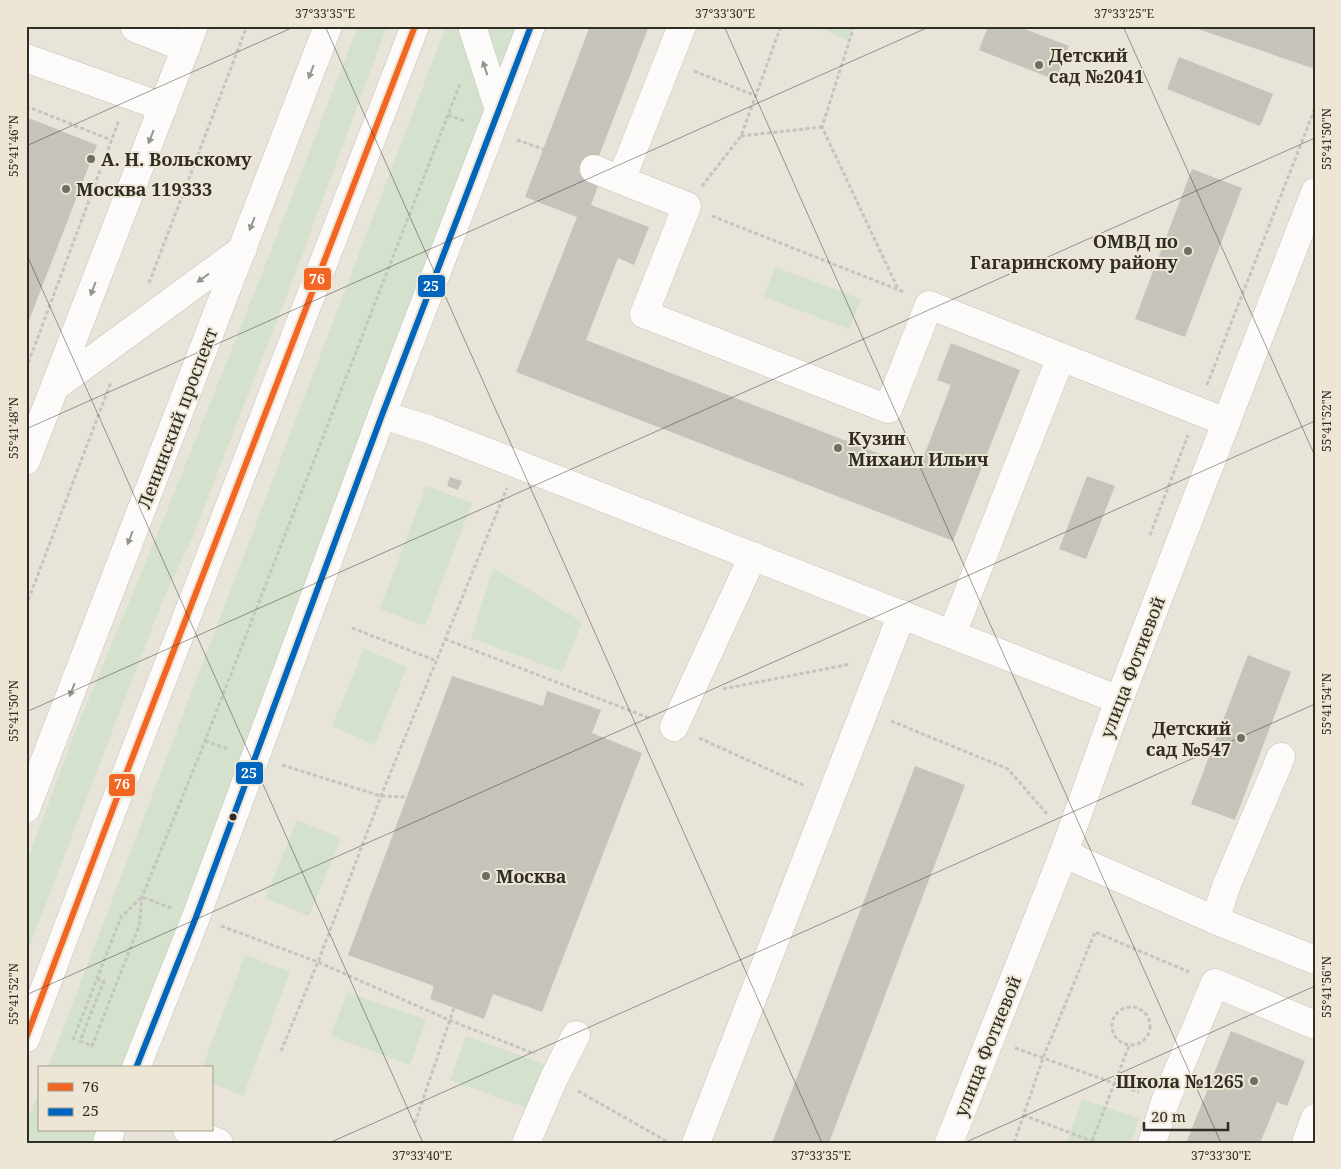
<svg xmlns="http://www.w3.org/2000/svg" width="1341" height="1169" viewBox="0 0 1341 1169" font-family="'Noto Serif',serif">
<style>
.green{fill:#d3e1cd}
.building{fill:#c6c3bb}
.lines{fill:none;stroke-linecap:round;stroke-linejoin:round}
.minor-casing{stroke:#c3c1b9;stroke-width:29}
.major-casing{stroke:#c3c1b9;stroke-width:29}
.path{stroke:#c5c4c0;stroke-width:3;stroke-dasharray:4 2.5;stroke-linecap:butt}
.minor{stroke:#fcfbf9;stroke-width:28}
.major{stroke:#fcfbf9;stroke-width:28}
.bus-1-casing{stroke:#eee6d4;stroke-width:10}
.bus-2-casing{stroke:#eee6d4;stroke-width:10}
.bus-1{stroke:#f26522;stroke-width:6}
.bus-2{stroke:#0065bd;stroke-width:6}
.oneway{fill:#969490}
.ticks{fill:none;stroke:#302d26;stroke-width:1;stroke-opacity:0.45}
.poi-dot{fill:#706d65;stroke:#eee6d4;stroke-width:2}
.bus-dot{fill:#302d26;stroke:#eee6d4;stroke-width:2}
.labels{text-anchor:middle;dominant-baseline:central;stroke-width:4;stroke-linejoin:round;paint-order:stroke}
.poi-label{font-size:18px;font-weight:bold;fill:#302d26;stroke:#eee6d4;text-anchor:start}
.street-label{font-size:18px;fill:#302d26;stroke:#eee6d4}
.line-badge{stroke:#eee6d4;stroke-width:2}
.badge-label{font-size:14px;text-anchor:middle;font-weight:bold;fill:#fff}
.neatline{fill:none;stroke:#302d26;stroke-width:2}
.ticks-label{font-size:12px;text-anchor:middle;fill:#302d26}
</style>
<rect width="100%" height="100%" fill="#e8e4da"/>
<g class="green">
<path d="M358,26h29l-92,248 -103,264 -29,62 -137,355v-91l51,-137 83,-199 109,-272z"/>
<path d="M446,26h74l-397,1042h-75z"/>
<path d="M816,26h38l-6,15z"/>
<path d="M775,267l86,32 -12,30 -85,-32z"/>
<path d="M426,486l46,17 -47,123 -45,-17z"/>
<path d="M493,568l89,54 -20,50 -91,-34z"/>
<path d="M364,649l43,18 -32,78 -43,-19z"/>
<path d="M297,820l44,18 -32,78 -44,-18z"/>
<path d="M245,955l45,17 -47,124 -32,-13v-15h-9z"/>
<path d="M347,992l79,28 -16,45 -79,-29z"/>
<path d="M466,1036l79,28 -16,45 -79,-29z"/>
<path d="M39,1091v39h60l-5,13h-68v-19z"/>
<path d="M1082,1099l57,19 -8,25h-64z"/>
</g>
<g class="building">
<path d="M590,26h59l-55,143 7,9 -10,27 58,22 -15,38 -16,-7 -32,82 333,129 32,-84 -14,-5 14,-37 69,27 -67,171 -437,-169 61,-155 -52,-20z"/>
<path d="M988,26h34v2l47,18 -13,34 -77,-30z"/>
<path d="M1192,26h123v43l-123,-42z"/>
<path d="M1179,57l94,37 -13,32 -93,-37z"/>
<path d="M26,117l71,28 -71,183z"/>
<path d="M1192,169l50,19 -57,149 -50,-18z"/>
<path d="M1087,476l28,10 -29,73 -27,-10z"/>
<path d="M450,477l12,4 -4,9 -11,-4z"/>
<path d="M1248,655l43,17 -56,148 -44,-16z"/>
<path d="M452,676l91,30 4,-15 54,19 -9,23 50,20 -100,259 -49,-18 -9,25 -54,-20 4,-13 -86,-31z"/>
<path d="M915,766l50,19 -136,358h-57z"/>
<path d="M1231,1031l74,30 -18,45 -10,-4 -17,41h-74z"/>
</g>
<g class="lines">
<defs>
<g id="minor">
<path d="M472,26l27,84"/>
<path d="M682,26l-61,154 66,26 -43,108 244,95 41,-104 132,52 -109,277"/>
<path d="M135,28l51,20"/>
<path d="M26,58l137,49"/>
<path d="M594,169l27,11"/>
<path d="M1061,357l165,65"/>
<path d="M55,387l188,-138"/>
<path d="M382,415l46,14 691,271"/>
<path d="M26,461l168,-435"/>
<path d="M674,727l79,-171"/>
<path d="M1063,855l13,4 139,61 100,40"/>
<path d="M1215,920l12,-36 54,-127"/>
<path d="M136,1068l60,-151 186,-502 149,-389"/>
<path d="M187,1130l32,13"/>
<path d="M107,1143l4,-13"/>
<path d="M526,1143l28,-65 22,-43"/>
<path d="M696,1143l206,-529"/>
<path d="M949,1143l114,-288 56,-155 196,-508"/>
<path d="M1152,1143l13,-41 50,-119 100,42"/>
<path d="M1306,1143l9,-25"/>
</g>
<g id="major">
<path d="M26,809l302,-783"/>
<path d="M26,1038l100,-264 289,-748"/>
</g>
</defs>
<use href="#minor" class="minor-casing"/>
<use href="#major" class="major-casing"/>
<g class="path">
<path d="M854,26l-32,101 76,162"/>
<path d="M694,71l62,25"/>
<path d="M26,106l85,34"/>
<path d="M448,115l17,6"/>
<path d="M741,136l81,-9"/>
<path d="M517,140l26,9"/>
<path d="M702,186l39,-50 40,-110"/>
<path d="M712,216l192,76"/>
<path d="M149,283l98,-257"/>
<path d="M26,369l93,-249"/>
<path d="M1207,385l108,-277"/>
<path d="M1150,535l38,-100"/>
<path d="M26,606l85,-224"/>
<path d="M352,628l85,33"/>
<path d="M445,639l204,79"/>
<path d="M723,689l128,-25"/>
<path d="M891,721l117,48 39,45"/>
<path d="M699,738l106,48"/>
<path d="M205,741l23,8"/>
<path d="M282,765l99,31 25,1"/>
<path d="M221,926l97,36 131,58 86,34"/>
<path d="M97,979l7,2 -24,60 12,5 47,-120 3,-29 63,-156 255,-657"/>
<circle cx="1131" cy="1026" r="19"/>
<path d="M73,1040l48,-123 21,-20 29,11"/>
<path d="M1015,1048l124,44"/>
<path d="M281,1051l37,-89 63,-166 126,-308"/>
<path d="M578,1091l90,51"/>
<path d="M1023,1115l69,26"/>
<path d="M415,1123l39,-115"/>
<path d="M1014,1143l29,-85 52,-126 94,40"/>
<path d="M1098,1143l-6,-2 37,-95"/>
</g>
<use href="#minor" class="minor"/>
<use href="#major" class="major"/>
<defs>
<path id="bus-1" d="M26,1038l100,-264 289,-748"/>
<path id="bus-2" d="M136,1068l60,-151 186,-502 149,-389"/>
</defs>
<use href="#bus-1" class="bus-1-casing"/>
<use href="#bus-2" class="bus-2-casing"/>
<use href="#bus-1" class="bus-1"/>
<use href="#bus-2" class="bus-2"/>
</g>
<defs><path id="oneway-solid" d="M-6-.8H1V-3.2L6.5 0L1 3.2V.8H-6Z" transform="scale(1.25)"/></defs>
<g class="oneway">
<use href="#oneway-solid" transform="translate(485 68) rotate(-108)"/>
<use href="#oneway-solid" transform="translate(311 72) rotate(111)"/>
<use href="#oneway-solid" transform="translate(151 137) rotate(111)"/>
<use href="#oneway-solid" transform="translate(252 224) rotate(111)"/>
<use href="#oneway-solid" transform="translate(203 278) rotate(144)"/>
<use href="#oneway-solid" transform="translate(93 289) rotate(111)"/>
<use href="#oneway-solid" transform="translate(130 538) rotate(111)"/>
<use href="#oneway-solid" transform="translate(72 690) rotate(111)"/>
</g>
<path class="ticks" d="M325,26l497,1117M724,26l497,1117M1123,26l192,430M26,146l270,-120M26,253l397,890M26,429l905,-403M26,712l1289,-574M26,995l1289,-574M329,1143l986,-439M964,1143l351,-157"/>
<g class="poi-dot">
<circle cx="1039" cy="65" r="5"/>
<circle cx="91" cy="159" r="5"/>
<circle cx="66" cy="189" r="5"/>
<circle cx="1188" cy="251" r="5"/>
<circle cx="838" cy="448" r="5"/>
<circle cx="1241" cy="738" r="5"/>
<circle cx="486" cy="876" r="5"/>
<circle cx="1254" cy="1081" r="5"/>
</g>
<circle class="bus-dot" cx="233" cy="817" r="4.5"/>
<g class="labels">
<g class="poi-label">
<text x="1049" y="55">Детский<tspan x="1049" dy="21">сад №2041</tspan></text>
<text x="101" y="159">А. Н. Вольскому</text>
<text x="76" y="189">Москва 119333</text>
<text x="1178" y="241" text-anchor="end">ОМВД по<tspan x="1178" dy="21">Гагаринскому району</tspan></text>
<text x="848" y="438">Кузин<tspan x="848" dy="21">Михаил Ильич</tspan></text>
<text x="1231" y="728" text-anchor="end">Детский<tspan x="1231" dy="21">сад №547</tspan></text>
<text x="496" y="876">Москва</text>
<text x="1244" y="1081" text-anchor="end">Школа №1265</text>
</g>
<g class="street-label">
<text transform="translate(177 418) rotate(-69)">Ленинский проспект</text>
<text transform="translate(1132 667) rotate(-69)">улица Фотиевой</text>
<text transform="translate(987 1046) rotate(-68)">улица Фотиевой</text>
</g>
</g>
<g class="line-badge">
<rect x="303" y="267" width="29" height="24" rx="5" fill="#f26522"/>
<rect x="417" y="274" width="29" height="24" rx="5" fill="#0065bd"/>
<rect x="235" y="761" width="29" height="24" rx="5" fill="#0065bd"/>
<rect x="108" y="773" width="28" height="24" rx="5" fill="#f26522"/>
</g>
<g class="badge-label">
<text x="317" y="284">76</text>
<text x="431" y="291">25</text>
<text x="249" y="778">25</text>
<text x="122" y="789">76</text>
</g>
<rect width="1341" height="1169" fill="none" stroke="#eee6d4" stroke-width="55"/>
<rect x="38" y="1066" width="175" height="65" fill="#eee6d4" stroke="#a29c8e"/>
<rect x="48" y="1083" width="25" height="8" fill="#f26522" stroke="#a29c8e"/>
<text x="82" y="1092" font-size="15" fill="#302d26">76</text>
<rect x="48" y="1108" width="25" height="8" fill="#0065bd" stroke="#a29c8e"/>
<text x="82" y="1116" font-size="15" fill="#302d26">25</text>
<path d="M1144 1122v8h84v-8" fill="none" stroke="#302d26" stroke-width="2.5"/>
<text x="1151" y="1122" font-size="15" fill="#302d26" stroke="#eee6d4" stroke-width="4" paint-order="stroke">20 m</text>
<rect x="28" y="28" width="1286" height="1114" class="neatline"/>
<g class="ticks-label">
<text x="325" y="18">37°33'35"E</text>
<text x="725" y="18">37°33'30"E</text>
<text x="1124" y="18">37°33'25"E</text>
<text transform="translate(1327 139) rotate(-90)" y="4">55°41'50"N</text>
<text transform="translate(14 146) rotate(-90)" y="4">55°41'46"N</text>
<text transform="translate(1327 421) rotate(-90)" y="4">55°41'52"N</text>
<text transform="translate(14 428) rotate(-90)" y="4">55°41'48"N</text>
<text transform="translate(1327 704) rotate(-90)" y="4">55°41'54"N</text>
<text transform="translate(14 711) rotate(-90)" y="4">55°41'50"N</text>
<text transform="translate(1327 987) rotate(-90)" y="4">55°41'56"N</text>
<text transform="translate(14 994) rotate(-90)" y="4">55°41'52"N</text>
<text x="422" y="1160">37°33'40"E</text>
<text x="821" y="1160">37°33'35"E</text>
<text x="1221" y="1160">37°33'30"E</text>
</g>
</svg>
